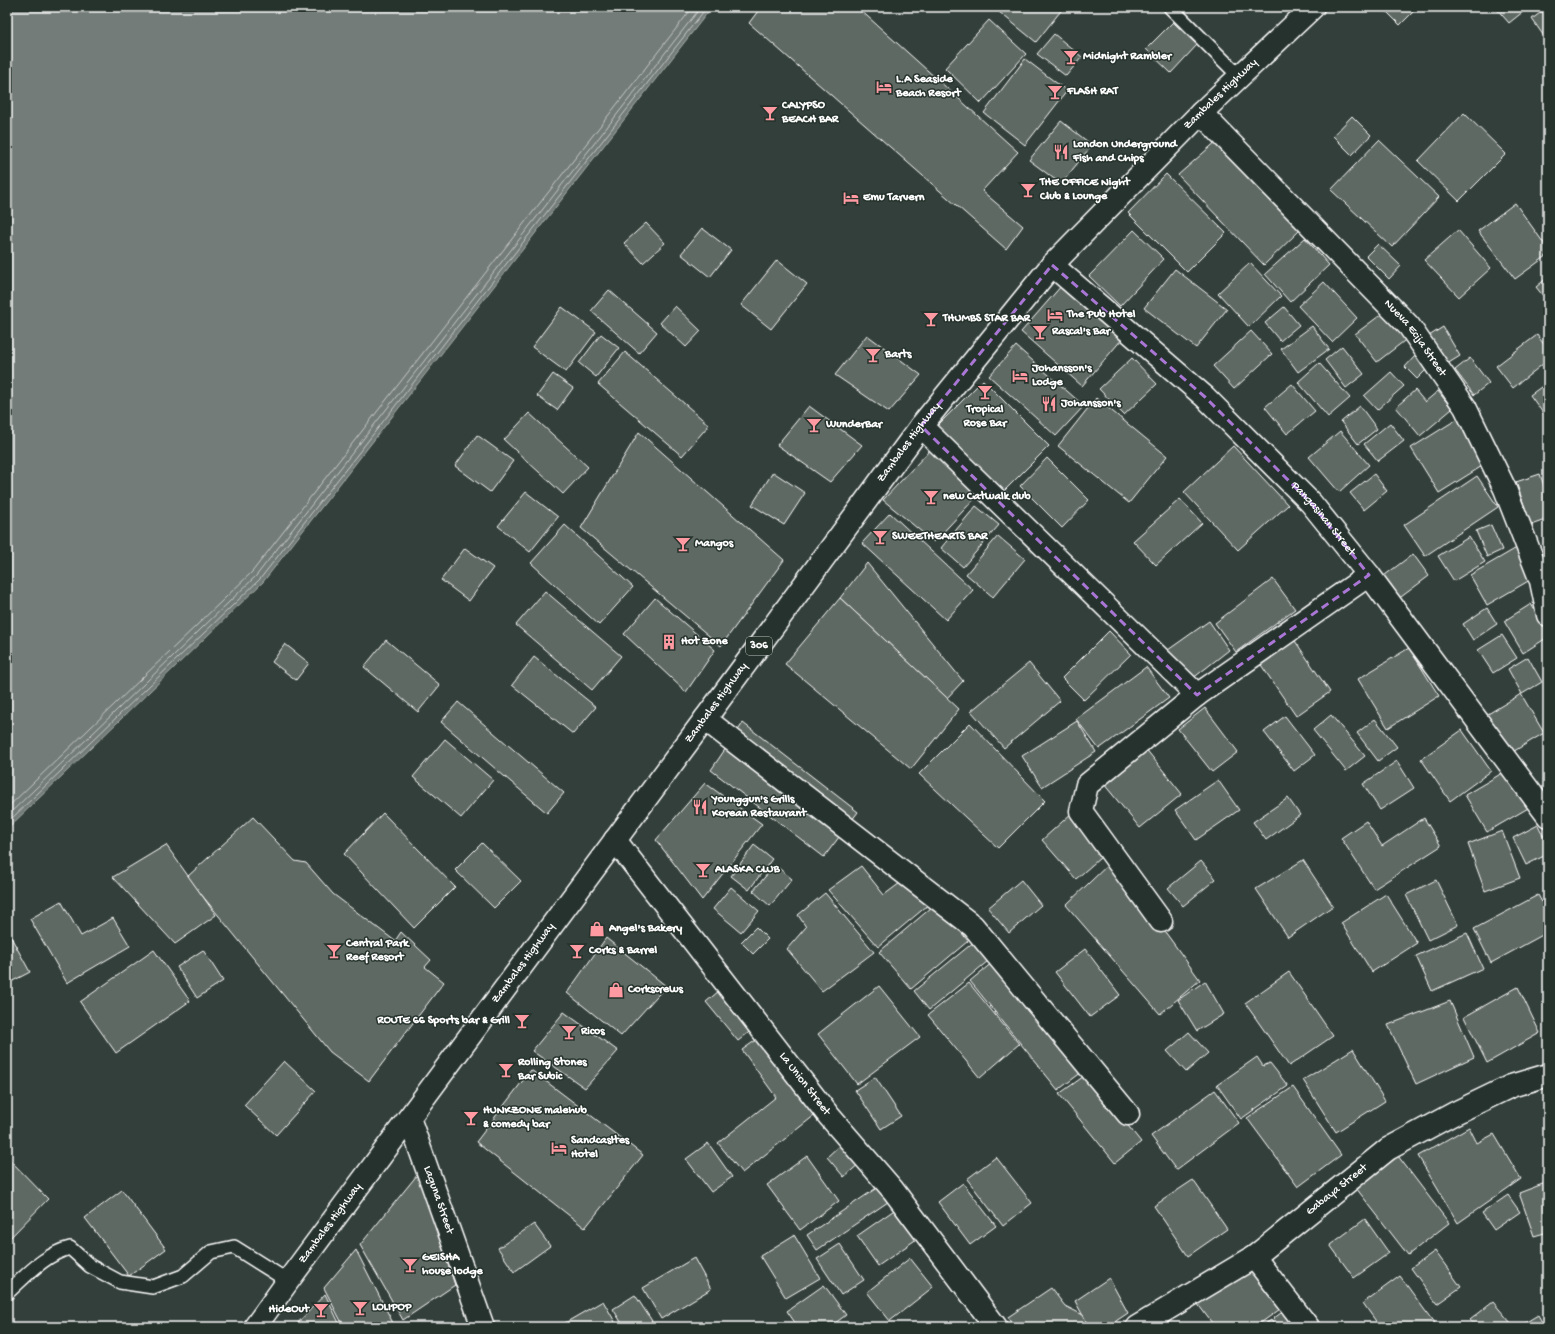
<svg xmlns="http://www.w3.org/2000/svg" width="1555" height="1334" viewBox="0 0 1555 1334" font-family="'Gochi Hand',sans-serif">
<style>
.water{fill:#737b78;stroke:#abb0ae}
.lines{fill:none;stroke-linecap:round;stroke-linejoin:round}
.shore{stroke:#c7cac9;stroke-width:1}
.building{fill:#5f6964;stroke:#fff}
.lane-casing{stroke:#fff;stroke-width:16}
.street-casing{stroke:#fff;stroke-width:25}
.primary-casing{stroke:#fff;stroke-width:25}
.lane{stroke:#26332d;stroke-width:13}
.street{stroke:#26332d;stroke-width:22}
.primary{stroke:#26332d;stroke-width:22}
.marked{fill:none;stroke:#a976d5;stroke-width:3;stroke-dasharray:8 5;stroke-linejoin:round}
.labels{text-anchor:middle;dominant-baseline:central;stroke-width:3;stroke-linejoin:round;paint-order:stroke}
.shield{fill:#26332d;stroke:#bec2c0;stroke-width:1}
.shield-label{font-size:11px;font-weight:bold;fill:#fff}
.poi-label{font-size:12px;font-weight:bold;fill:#fff;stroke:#26332d;text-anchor:start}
.street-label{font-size:12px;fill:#fff;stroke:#26332d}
</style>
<rect width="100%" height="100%" fill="#333f3a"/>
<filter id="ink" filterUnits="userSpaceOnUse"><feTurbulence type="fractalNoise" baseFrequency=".025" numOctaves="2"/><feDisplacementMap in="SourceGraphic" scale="8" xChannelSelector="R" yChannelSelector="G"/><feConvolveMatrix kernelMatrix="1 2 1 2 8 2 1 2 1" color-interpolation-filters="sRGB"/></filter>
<g filter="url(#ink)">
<path class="water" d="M7,7h705l-449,575 -256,247z"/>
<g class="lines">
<g class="shore">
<path d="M7,808l245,-236 441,-565"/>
<path d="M7,816l249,-240 445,-569"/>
<path d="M7,823l253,-244 447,-572"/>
</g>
</g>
<g class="building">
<path d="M761,7h96l161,145 -36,39 41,35 -17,23 -257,-226z"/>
<path d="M993,7h71l-28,35z"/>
<path d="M1382,7h36l-18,18z"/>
<path d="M1495,7h34l-20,16z"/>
<path d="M1548,7v35l-16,-23z"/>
<path d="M989,20l37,34 -45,49 -36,-35z"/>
<path d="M1173,22l24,23 -26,28 -25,-24z"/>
<path d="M1054,34l28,23 -16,19 -29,-22z"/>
<path d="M1025,59l42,32 -42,54 -41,-32z"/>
<path d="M1464,113l42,41 -47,47 -41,-40z"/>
<path d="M1352,116l19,19 -19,20 -19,-19z"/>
<path d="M1061,121l31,24 -31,39 -32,-24z"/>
<path d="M1218,140l82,90 -36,35 -86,-90z"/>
<path d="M1379,140l60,57 -47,50 -61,-57z"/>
<path d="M1166,174l60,59 -39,39 -59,-59z"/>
<path d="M1515,203l33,46v6l-33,24 -37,-48z"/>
<path d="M646,223l19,20 -22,20 -19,-20z"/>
<path d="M702,228l29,22 -21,27 -29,-23z"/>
<path d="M1134,230l30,29 -44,47 -31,-30z"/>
<path d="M1458,230l33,38 -32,29 -35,-37z"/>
<path d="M1305,238l24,27 -39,37 -25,-28z"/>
<path d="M1378,244l23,22 -12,13 -23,-23z"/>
<path d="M777,260l30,24 -36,45 -30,-24z"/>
<path d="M1250,263l31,33 -32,31 -31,-34z"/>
<path d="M1175,269l52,40 -31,39 -52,-40z"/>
<path d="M1548,277v25l-12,-15z"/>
<path d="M1324,282l33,36 -25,24 -34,-36z"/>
<path d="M1062,285l61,53 -41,48 -61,-54z"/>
<path d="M609,290l48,42 -18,21 -48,-42z"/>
<path d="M675,306l26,25 -15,16 -26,-24z"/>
<path d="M562,307l34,25 -30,40 -34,-25z"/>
<path d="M1284,307l15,18 -19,16 -15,-18z"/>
<path d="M1387,310l21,28 -31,24 -22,-28z"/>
<path d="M1312,326l17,23 -31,23 -17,-23z"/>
<path d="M1443,327l17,29 -13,8 -18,-28z"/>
<path d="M1251,331l21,23 -38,35 -21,-23z"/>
<path d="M601,334l18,14 -23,29 -17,-14z"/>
<path d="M867,335l54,40 -32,37 -54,-37z"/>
<path d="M1537,335l11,15v10l-35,28 -17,-22z"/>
<path d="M1016,346l68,60 -28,30 -67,-60z"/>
<path d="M1342,346l22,28 -18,14 -21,-28z"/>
<path d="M625,352l84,73 -27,31 -84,-72z"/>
<path d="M1415,356l13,12 -11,11 -12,-12z"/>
<path d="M1132,358l25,26 -33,31 -25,-26z"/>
<path d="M1470,358l19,25 -15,12 -19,-25z"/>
<path d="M1319,363l31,35 -22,19 -30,-35z"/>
<path d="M1391,372l13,14 -27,24 -13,-14z"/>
<path d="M553,374l20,14 -16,22 -20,-14z"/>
<path d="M983,380l66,66 -47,47 -66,-66z"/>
<path d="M1548,382v38l-18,-25z"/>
<path d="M1292,384l23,27 -28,23 -22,-27z"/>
<path d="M1415,390l10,12 13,-11 14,18 -32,27 -24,-29z"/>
<path d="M1096,398l71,58 -38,47 -71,-57z"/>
<path d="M809,406l53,39 -32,37 -53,-37z"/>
<path d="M1360,406l17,23 -19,15 -17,-22z"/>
<path d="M529,413l59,54 -25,27 -59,-54z"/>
<path d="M1459,418l28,45 -48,30 -28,-45z"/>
<path d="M1390,423l14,18 -26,20 -14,-17z"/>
<path d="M1340,431l29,34 -30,27 -30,-35z"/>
<path d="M639,432l145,128 -63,86 -140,-118z"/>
<path d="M477,435l36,26 -23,31 -35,-26z"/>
<path d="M1233,446l55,59 -50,45 -54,-58z"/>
<path d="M931,449l48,45 -45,48 -51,-42z"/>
<path d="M1047,458l42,42 -27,28 -42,-42z"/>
<path d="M773,472l32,21 -21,32 -32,-20z"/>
<path d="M1374,474l13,17 -23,19 -14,-17z"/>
<path d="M1540,474l8,24v21l-17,6 -15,-43z"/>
<path d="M1477,476l21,31 -73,49 -21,-31z"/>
<path d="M526,492l32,25 -28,35 -32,-26z"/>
<path d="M1180,499l22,24 -46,42 -23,-24z"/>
<path d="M976,506l23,19 -36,42 -22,-19z"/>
<path d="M890,513l83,77 -27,30 -84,-77z"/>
<path d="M565,525l68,62 -34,38 -68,-62z"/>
<path d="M1491,525l11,25 -15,7 -11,-26z"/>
<path d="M998,536l27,23 -32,38 -27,-23z"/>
<path d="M1469,537l16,25 -31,19 -16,-25z"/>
<path d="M1520,546l17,30 -50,29 -17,-30z"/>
<path d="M465,548l28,20 -24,33 -28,-21z"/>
<path d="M1413,554l16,22 -36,27 -16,-22z"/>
<path d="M867,563l96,118 -16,17 -107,-100z"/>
<path d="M1273,579l22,30 -59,43 -21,-29z"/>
<path d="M545,591l76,65 -29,34 -76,-65z"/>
<path d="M655,598l60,52 -29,42 -62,-58z"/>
<path d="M840,598l119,111 -48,60 -126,-105z"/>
<path d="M1531,604l17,28v5l-25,16 -19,-32z"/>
<path d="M1487,608l10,16 -24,16 -10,-16z"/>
<path d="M1209,621l20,29 -37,29 -24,-29z"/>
<path d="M1109,631l22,23 -47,46 -22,-22z"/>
<path d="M1502,635l15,23 -24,15 -15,-23z"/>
<path d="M1293,638l37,54 -34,24 -37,-54z"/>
<path d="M386,640l54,45 -22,27 -54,-45z"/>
<path d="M285,644l24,19 -13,17 -24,-18z"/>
<path d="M1409,648l30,48 -51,32 -30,-49z"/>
<path d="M534,657l62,50 -23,27 -61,-49z"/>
<path d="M1528,657l14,25 -20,12 -14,-25z"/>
<path d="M1029,663l31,38 -56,47 -33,-37z"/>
<path d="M1146,667l23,31 -70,51 -23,-30z"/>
<path d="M1521,694l23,39 -38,23 -23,-39z"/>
<path d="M458,702l106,91 -17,20 -106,-91z"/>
<path d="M1205,708l33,44 -26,20 -34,-43z"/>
<path d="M1331,715l34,41 -19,15 -33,-41z"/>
<path d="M1285,716l30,39 -21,16 -30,-39z"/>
<path d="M1375,719l22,28 -19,14 -21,-28z"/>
<path d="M1077,721l19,31 -54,35 -20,-31z"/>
<path d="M743,723l115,89 -34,45 -113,-87z"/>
<path d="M970,723l75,78 -47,47 -79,-74z"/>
<path d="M1462,730l29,41 -41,30 -29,-42z"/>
<path d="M445,739l48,41 -32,38 -48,-41z"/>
<path d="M1145,748l37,46 -42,34 -46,-56z"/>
<path d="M1397,761l17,27 -34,22 -17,-26z"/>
<path d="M1509,769l21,38 -43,25 -22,-37z"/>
<path d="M1218,780l21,30 -43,30 -21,-30z"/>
<path d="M705,783l57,41 -60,76 -46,-60z"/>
<path d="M1288,798l12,17 -34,25 -13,-18z"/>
<path d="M1073,812l35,39 -32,28 -34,-39z"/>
<path d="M383,813l72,74 -41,41 -70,-74z"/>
<path d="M253,817l42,44 11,2 27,31 62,47 6,-9 30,28 -6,7 19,15 -75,99 -39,-29 -143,-175z"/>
<path d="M1424,818l17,28 -67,43 -33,-51 25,-17 16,25z"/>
<path d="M1538,825l10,20v9l-22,11 -13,-27z"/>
<path d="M1502,831l18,47 -35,13 -17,-47z"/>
<path d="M482,843l39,38 -27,27 -39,-38z"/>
<path d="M166,845l50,70 -41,29 -62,-67z"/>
<path d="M754,845l18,14 -23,31 -18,-14z"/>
<path d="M1113,860l87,120 -40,34 -94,-109z"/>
<path d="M1303,860l30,46 -45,31 -32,-48z"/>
<path d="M1201,861l15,18 -33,27 -15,-18z"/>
<path d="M775,865l17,14 -22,27 -17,-15z"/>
<path d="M861,866l23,29 28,-21 22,26 -56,47 -50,-57z"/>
<path d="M1021,880l20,25 -32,28 -21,-25z"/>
<path d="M1436,880l22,45 -30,15 -22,-45z"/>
<path d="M731,887l28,24 -18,21 -28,-23z"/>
<path d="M825,893l49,59 -52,39 -35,-42 19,-22 -8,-12z"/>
<path d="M1386,894l31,49 -45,29 -31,-49z"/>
<path d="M1538,895l10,18v19l-57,31 -17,-34z"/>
<path d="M61,901l20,35 32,-18 17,28 -63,37 -37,-64z"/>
<path d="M938,902l30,39 -57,48 -32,-37z"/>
<path d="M756,927l12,12 -15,15 -12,-12z"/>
<path d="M7,930l23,42 -23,12z"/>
<path d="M1467,933l16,35 -51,23 -16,-35z"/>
<path d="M980,937l14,19 -65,54 -15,-19z"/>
<path d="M606,938l60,48 -45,50 -54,-43z"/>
<path d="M1085,949l35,46 -30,22 -35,-45z"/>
<path d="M154,950l36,51 -74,52 -36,-51z"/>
<path d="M203,950l20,31 -26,17 -20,-31z"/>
<path d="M999,957l87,112 -28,21 -88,-109z"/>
<path d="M1289,972l44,64 -44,30 -44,-63z"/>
<path d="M1205,981l19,33 -27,17 -19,-31z"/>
<path d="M969,983l50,61 -39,34 -52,-63z"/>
<path d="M726,985l32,40 -20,16 -32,-39z"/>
<path d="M879,986l41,51 -63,47 -39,-50z"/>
<path d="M1518,987l22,46 -53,30 -23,-46z"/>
<path d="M1450,1001l24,56 -58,27 -28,-59z"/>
<path d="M564,1012l54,39 -33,37 -53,-37z"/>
<path d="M1189,1032l19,21 -22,19 -19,-21z"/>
<path d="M759,1038l56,77 -73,58 -24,-30 58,-46 -34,-47z"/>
<path d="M1353,1049l32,52 -49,31 -33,-52z"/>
<path d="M1257,1057l6,9 7,-3 18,23 -47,33 -24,-34z"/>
<path d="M284,1061l32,30 -40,44 -32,-30z"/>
<path d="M531,1070l112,85 -58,73 -109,-86z"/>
<path d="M1087,1074l54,68 -26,21 -56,-69z"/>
<path d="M875,1077l26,39 -20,13 -26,-39z"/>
<path d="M1293,1087l48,68 -43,32 -51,-69z"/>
<path d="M1215,1090l24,33 -63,47 -25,-34z"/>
<path d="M1469,1127l8,16 17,-9 27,45 -63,44 -40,-67z"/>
<path d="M708,1143l24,34 -21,15 -25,-33z"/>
<path d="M842,1143l18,20 -16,14 -17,-20z"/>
<path d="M807,1156l32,45 -39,29 -33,-45z"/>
<path d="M1398,1156l51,67 -41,32 -52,-67z"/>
<path d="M7,1157l41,42 -41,42z"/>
<path d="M996,1157l36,46 -29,23 -36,-47z"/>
<path d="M418,1174l37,111 -52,35 -43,-75z"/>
<path d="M1193,1180l34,49 -39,27 -34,-50z"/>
<path d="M1548,1182v50l-14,4 -15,-43z"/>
<path d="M963,1183l33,43 -26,19 -32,-43z"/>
<path d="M878,1187l10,15 -71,48 -10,-15z"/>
<path d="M122,1190l44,59 -37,27 -44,-58z"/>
<path d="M1508,1195l12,17 -26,18 -12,-17z"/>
<path d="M900,1206l21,30 -43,30 -21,-30z"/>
<path d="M1365,1219l24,34 -35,25 -24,-33z"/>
<path d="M534,1224l16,22 -36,26 -16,-24z"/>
<path d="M794,1235l26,43 -34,20 -26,-42z"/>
<path d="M840,1244l24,36 -23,15 -24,-36z"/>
<path d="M356,1250l39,77h-51l-20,-39z"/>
<path d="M1435,1251l26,36 -24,17 -26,-36z"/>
<path d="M694,1258l17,31 -50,30 -18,-31z"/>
<path d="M910,1258l23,29 -43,34 -23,-29z"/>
<path d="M1250,1261l33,46 -28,20h-40l-21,-28z"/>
<path d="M1400,1276l37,51h-57l-17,-24z"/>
<path d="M1109,1278l19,35 -21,14h-18l-14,-26z"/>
<path d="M824,1285l22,30 -16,12h-32l-11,-16z"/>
<path d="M1051,1288l14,18 18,9 6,12h-75l-6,-10z"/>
<path d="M325,1294l16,33h-47z"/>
<path d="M635,1295l17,26 -9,6h-19l-11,-18z"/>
<path d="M603,1301l15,26h-60z"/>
<path d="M1493,1302l18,21 -5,4h-31l-5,-7z"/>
<path d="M1290,1306l15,21h-25l-7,-8z"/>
<path d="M1538,1315l7,12h-27z"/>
<path d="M1271,1320l5,7h-15z"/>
</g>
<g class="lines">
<defs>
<g id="lane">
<path d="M1170,7l70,70"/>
<path d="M7,1293c19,-17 38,-39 63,-45l20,18 30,16 33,5 30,-11 28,-24 23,-5 54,34"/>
</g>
<g id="street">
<path id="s1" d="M1201,113l208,213 56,81 40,82 36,92 7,34"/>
<path id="s2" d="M1052,265l153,132 106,106 58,72 179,241"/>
<path d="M921,426l276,269"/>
<path d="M705,719l268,207 155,188"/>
<path id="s3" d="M615,840l214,276 64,74 103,137"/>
<path d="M1161,921l-80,-110 6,-26 110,-90 172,-120"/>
<path id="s4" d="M409,1118l74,209"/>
<path d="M1254,1257l54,70"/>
<path id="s5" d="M1137,1327l117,-70 134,-108 67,-36 56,-27 37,-11"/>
</g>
<g id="primary">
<path id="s6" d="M255,1327l33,-46 417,-562 216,-293 131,-161 149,-152 112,-106"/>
</g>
</defs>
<use href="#lane" class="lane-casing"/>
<use href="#street" class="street-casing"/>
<use href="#primary" class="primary-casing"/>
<use href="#lane" class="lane"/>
<use href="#street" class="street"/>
<use href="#primary" class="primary"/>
</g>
</g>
<path class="marked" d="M1052,265l153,132 106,106 58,72 -172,120 -276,-269z"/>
<defs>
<symbol id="bar-bare" viewBox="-9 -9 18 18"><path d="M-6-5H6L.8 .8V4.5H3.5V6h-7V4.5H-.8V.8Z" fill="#ff9aa2" stroke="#26332d" stroke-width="2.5" paint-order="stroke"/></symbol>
<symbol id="hotel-bare" viewBox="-9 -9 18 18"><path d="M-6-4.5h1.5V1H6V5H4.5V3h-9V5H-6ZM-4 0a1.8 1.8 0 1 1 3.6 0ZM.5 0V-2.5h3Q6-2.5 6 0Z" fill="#ff9aa2" stroke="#26332d" stroke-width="2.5" paint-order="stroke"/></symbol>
<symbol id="restaurant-bare" viewBox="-9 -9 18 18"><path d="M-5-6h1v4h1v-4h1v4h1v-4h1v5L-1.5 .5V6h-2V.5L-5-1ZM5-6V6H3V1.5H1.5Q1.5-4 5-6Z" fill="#ff9aa2" stroke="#26332d" stroke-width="2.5" paint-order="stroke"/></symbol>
<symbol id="building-bare" viewBox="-9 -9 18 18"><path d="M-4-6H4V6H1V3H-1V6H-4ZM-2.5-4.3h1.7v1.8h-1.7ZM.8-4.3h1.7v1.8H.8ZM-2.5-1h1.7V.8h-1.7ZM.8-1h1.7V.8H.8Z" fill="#ff9aa2" stroke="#26332d" stroke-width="2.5" paint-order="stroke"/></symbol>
<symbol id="shop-bare" viewBox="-9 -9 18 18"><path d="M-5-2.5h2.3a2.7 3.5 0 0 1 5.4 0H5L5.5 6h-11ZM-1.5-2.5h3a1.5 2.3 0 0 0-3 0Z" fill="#ff9aa2" stroke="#26332d" stroke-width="2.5" paint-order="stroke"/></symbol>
</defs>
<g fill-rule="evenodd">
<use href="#bar-bare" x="1060" y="46" width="22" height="22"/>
<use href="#hotel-bare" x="873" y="76" width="22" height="22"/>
<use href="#bar-bare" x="1044" y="81" width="22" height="22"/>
<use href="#bar-bare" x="759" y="102" width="22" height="22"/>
<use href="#restaurant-bare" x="1050" y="141" width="22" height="22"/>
<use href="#bar-bare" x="1017" y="179" width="22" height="22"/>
<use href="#hotel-bare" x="840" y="187" width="22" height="22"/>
<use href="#hotel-bare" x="1044" y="304" width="22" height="22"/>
<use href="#bar-bare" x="920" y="308" width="22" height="22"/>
<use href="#bar-bare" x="1029" y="321" width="22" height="22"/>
<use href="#bar-bare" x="862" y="344" width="22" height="22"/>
<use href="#hotel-bare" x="1009" y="365" width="22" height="22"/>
<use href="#bar-bare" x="974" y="381" width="22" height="22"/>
<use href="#restaurant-bare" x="1038" y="393" width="22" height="22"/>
<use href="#bar-bare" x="803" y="414" width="22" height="22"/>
<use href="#bar-bare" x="920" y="486" width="22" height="22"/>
<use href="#bar-bare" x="869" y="526" width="22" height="22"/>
<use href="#bar-bare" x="672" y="533" width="22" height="22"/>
<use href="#building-bare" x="658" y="631" width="22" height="22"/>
<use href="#restaurant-bare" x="689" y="796" width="22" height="22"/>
<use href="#bar-bare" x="692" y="859" width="22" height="22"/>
<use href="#shop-bare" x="586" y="918" width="22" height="22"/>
<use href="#bar-bare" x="323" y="940" width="22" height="22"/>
<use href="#bar-bare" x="566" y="940" width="22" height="22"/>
<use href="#shop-bare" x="605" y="979" width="22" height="22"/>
<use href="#bar-bare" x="511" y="1010" width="22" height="22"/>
<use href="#bar-bare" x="558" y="1021" width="22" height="22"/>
<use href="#bar-bare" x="495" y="1059" width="22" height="22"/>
<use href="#bar-bare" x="460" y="1107" width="22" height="22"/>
<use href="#hotel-bare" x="548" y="1137" width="22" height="22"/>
<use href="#bar-bare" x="399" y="1254" width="22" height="22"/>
<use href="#bar-bare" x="349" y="1297" width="22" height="22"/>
<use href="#bar-bare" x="310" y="1299" width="22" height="22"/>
</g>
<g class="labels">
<rect class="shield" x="746" y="637" width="26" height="18" rx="3"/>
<g class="shield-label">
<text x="759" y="646">306</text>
</g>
<g class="poi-label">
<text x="1083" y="57">Midnight Rambler</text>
<text x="896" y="80">L.A Seaside<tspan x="896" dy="14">Beach Resort</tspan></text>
<text x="1067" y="92">FLASH RAT</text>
<text x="782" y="106">CALYPSO<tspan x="782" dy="14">BEACH BAR</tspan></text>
<text x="1073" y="145">London Underground<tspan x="1073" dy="14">Fish and Chips</tspan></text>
<text x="1040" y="183">THE OFFICE Night<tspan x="1040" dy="14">Club &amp; Lounge</tspan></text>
<text x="863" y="198">Emu Tarvern</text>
<text x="1067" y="315">The Pub Hotel</text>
<text x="943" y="319">THUMBS STAR BAR</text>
<text x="1052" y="332">Rascal's Bar</text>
<text x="885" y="355">Barts</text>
<text x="1032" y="369">Johansson's<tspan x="1032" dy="14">Lodge</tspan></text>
<text x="1061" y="404">Johansson's</text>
<text x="985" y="410" text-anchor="middle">Tropical<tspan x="985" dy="14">Rose Bar</tspan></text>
<text x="826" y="425">WunderBar</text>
<text x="943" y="497">new Catwalk club</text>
<text x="892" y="537">SWEETHEARTS BAR</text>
<text x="695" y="544">Mangos</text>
<text x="681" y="642">Hot Zone</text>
<text x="712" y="800">Younggun's Grills<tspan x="712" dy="14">Korean Restaurant</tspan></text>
<text x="715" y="870">ALASKA CLUB</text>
<text x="609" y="929">Angel's Bakery</text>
<text x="346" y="944">Central Park<tspan x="346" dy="14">Reef Resort</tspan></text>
<text x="589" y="951">Corks &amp; Barrel</text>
<text x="628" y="990">Corkscrews</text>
<text x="510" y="1021" text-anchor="end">ROUTE 66 Sports bar &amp; Grill</text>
<text x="581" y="1032">Ricos</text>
<text x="518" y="1063">Rolling Stones<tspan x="518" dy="14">Bar Subic</tspan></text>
<text x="483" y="1111">HUNKZONE malehub<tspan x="483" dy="14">&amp; comedy bar</tspan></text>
<text x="571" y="1141">Sandcasltes<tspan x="571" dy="14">Hotel</tspan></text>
<text x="422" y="1258">GEISHA<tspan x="422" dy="14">house lodge</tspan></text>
<text x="372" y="1308">LOLIPOP</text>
<text x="309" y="1310" text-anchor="end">HideOut</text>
</g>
<g class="street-label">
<text stroke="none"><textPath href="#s6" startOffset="1568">Zambales Highway</textPath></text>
<text stroke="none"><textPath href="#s1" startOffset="311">Nueva Ecija Street</textPath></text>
<text stroke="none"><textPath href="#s6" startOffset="1100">Zambales Highway</textPath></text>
<text stroke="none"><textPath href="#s2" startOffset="372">Pangasinan Street</textPath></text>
<text stroke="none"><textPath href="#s6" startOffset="776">Zambales Highway</textPath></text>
<text stroke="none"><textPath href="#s6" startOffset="452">Zambales Highway</textPath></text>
<text stroke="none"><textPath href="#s3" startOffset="309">La Union Street</textPath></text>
<text stroke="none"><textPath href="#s5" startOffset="243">Gabaya Street</textPath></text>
<text stroke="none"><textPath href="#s4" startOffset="87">Laguna Street</textPath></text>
<text stroke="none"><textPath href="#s6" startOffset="128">Zambales Highway</textPath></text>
</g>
</g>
<rect width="1555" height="1334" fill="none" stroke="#26332d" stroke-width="24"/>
<rect x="12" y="12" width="1531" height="1310" fill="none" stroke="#fff" stroke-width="1.5" filter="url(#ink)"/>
</svg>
